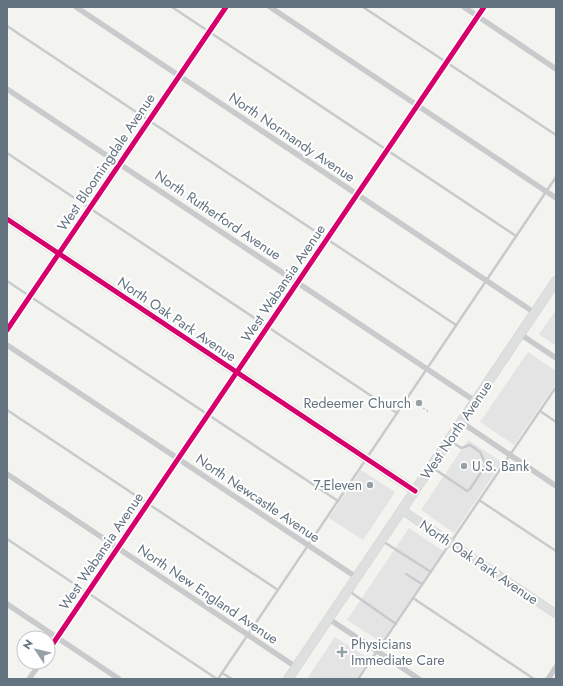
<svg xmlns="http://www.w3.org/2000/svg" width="563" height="686" viewBox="0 0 563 686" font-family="Jost,sans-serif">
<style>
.built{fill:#e3e4e3}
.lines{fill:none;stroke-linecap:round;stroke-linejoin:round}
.secondary-casing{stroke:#d0d1d1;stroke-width:9}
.primary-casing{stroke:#d1d1d1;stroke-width:10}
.path{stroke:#c7c8c7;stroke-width:1.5;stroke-dasharray:2 2;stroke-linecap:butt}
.lane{stroke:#c8cacb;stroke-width:2.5}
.street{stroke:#c8cacb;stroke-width:5.5}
.secondary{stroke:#dedfdf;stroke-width:8}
.primary{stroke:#dedfdf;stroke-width:9}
.cycleway-casing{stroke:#fff;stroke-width:8}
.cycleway{stroke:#d6006c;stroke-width:5}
.poi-dot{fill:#95a0a7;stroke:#fff;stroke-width:1.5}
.labels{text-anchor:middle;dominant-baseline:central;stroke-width:4;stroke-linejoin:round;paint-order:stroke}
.street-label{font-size:14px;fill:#637380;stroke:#fff}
.poi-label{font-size:14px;fill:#637380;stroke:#fff;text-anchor:end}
</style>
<rect width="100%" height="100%" fill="#f3f3f0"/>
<g class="built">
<path d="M556,310v36l-17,-12z"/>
<path d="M528,352l28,19v12l-42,62 -34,-23z"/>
<path d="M468,440l34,22 -48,71 -33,-23z"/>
<path d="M361,470l34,22 -32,48 -34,-22z"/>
<path d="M409,528l34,23 -62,91 -34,-22z"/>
<path d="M335,637l34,22 -13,20h-49z"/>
</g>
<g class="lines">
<defs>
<g id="secondary">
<path d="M7,219l408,272"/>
<path d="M402,510l154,104"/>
</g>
<path id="primary" d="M288,679l268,-398"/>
</defs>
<use href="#secondary" class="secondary-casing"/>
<use href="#primary" class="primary-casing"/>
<path class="path" d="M423,408l6,4"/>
<g class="lane">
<path d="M172,7l344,229"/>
<path d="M363,7l193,128"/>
<path d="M7,26l449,299"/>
<path d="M7,153l390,260"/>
<path d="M7,281l331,220"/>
<path d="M7,410l271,180"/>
<path d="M540,411l16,11"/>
<path d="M433,468l34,23 3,-2 16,-24 -6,-13 -10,-7 -9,3 -10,-7"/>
<path d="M479,500l77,51"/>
<path d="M7,539l210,140"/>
<path d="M384,542l47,30"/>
<path d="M406,574l16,10"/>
<path d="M349,591l47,33"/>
<path d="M413,598l121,81"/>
<path d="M222,673l10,6"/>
<path d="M218,679l338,-502"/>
<path d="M358,679l198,-292"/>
</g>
<g class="street">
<path d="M76,7l459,306"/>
<path d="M270,7l286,191"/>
<path d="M464,7l92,62"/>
<path d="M7,89l468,312"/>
<path d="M7,330l219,-323"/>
<path d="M520,334l36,24"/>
<path d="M7,345l349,232"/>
<path d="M461,422l95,64"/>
<path d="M7,474l289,193"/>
<path d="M7,604l112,75"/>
<path d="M329,619l90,60"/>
<path d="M48,651l436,-644"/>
<path d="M29,679l12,-17"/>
<path d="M548,679l8,-12"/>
</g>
<use href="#secondary" class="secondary"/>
<use href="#primary" class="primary"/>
<defs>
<g id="cycleway">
<path d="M7,219l408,272"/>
<path d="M7,330l219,-323"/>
<path d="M48,651l436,-644"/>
</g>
</defs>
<use href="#cycleway" class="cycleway-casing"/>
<use href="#cycleway" class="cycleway"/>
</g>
<g class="poi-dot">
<circle cx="419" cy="403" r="4"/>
<circle cx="464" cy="466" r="4"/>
<circle cx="370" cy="485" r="4"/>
<path d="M340 646h4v4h4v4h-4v4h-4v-4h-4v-4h4z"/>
</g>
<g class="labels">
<g class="street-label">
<text transform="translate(292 137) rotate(34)">North Normandy Avenue</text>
<text transform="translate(106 162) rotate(-56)">West Bloomingdale Avenue</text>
<text transform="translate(218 215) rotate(34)">North Rutherford Avenue</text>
<text transform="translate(283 283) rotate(-56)">West Wabansia Avenue</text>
<text transform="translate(177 319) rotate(34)">North Oak Park Avenue</text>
<text transform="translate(456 430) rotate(-56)">West North Avenue</text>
<text transform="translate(258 498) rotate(34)">North Newcastle Avenue</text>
<text transform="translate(101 551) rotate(-56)">West Wabansia Avenue</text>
<text transform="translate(479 562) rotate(34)">North Oak Park Avenue</text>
<text transform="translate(208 594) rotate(34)">North New England Avenue</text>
</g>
<g class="poi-label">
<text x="411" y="403">Redeemer Church</text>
<text x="472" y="466" text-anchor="start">U.S. Bank</text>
<text x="362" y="485">7-Eleven</text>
<text x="351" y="644" text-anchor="start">Physicians<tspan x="351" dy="16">Immediate Care</tspan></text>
</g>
</g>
<rect width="563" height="686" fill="none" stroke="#637380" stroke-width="16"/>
<g transform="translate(36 650) rotate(305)"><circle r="19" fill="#ffffff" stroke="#c1c7cc"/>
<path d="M0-3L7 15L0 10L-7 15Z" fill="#95a0a7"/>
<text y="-6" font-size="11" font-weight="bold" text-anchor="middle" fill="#637380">N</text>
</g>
</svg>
